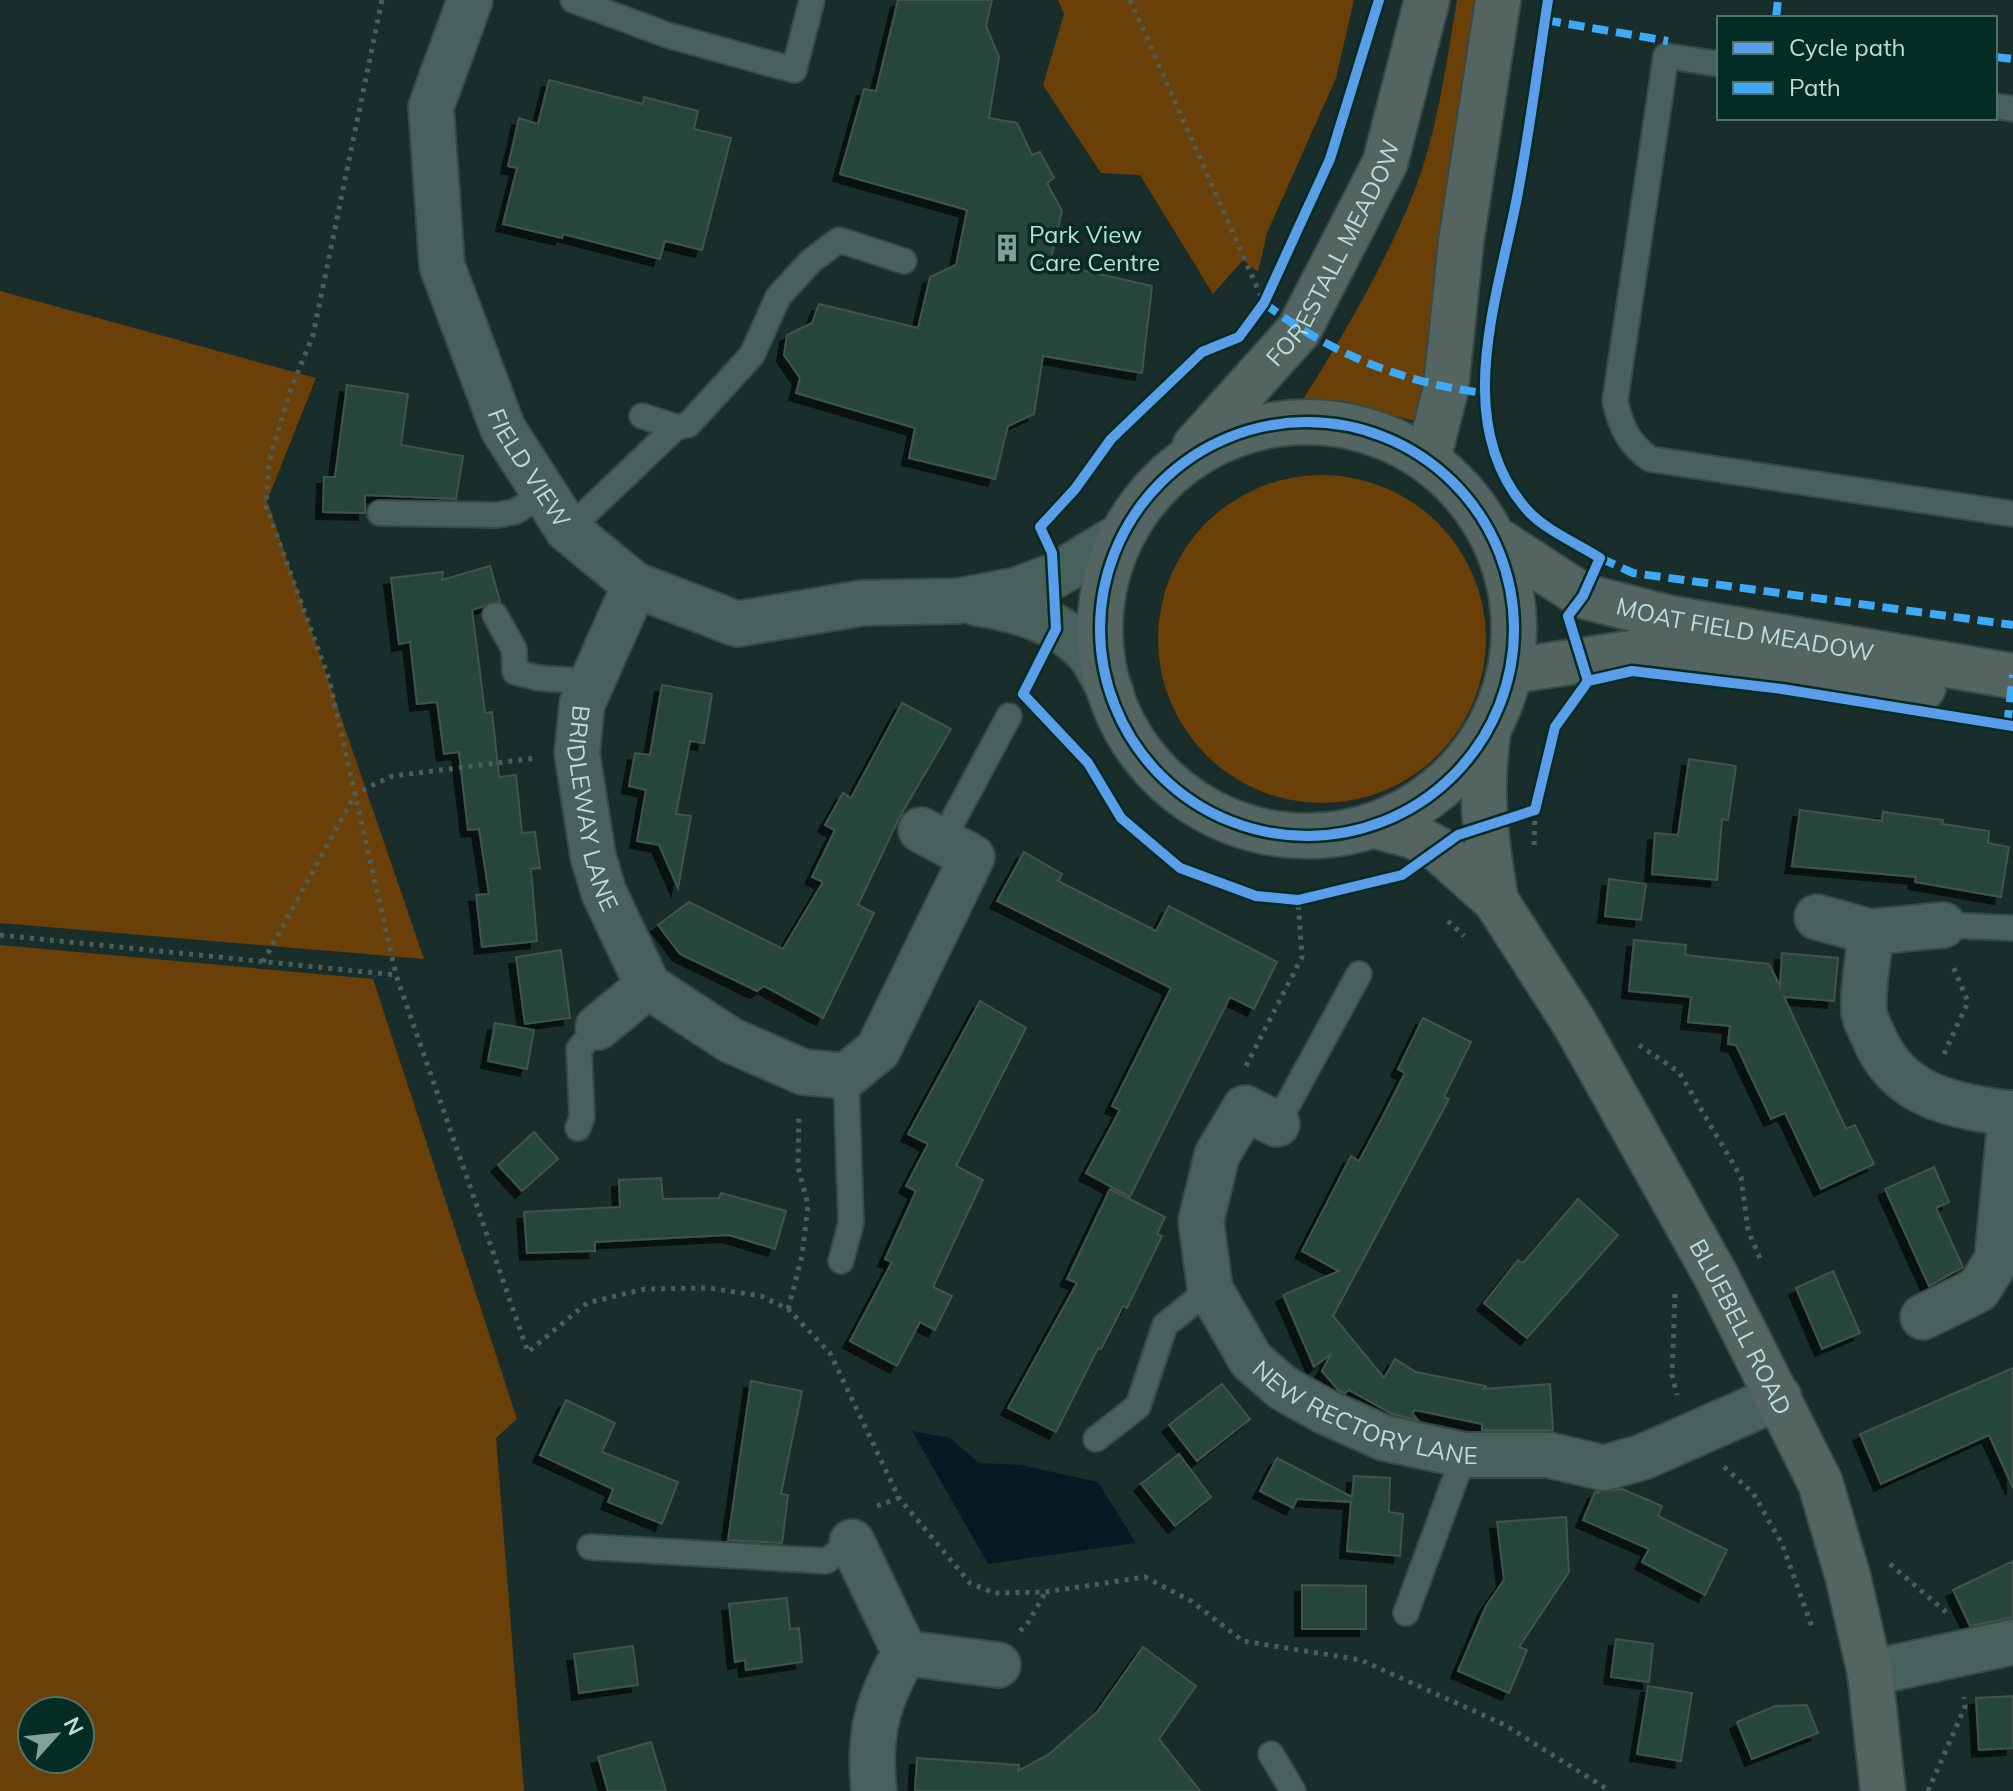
<svg xmlns="http://www.w3.org/2000/svg" width="2013" height="1791" viewBox="0 0 2013 1791" font-family="Mulish,sans-serif">
<style>
.green{fill:#6b3f08;fill-rule:evenodd}
.water{fill:#081924}
.building{fill:#28443b;stroke:#40534d;stroke-width:2;filter:url(#shadow)}
.lines{fill:none;stroke-linecap:round;stroke-linejoin:round}
.lane-casing{stroke:#374a46;stroke-width:28}
.street-casing{stroke:#374a46;stroke-width:48}
.secondary-casing{stroke:#374a46;stroke-width:48}
.path{stroke:#4a5e5a;stroke-width:5;stroke-dasharray:4 6;stroke-linecap:butt}
.lane{stroke:#49615c;stroke-width:24}
.street{stroke:#49615c;stroke-width:44}
.secondary{stroke:#536461;stroke-width:44}
.quiet{stroke:#3fa9f5;stroke-width:8;stroke-dasharray:16 8;stroke-linecap:butt}
.cycleway-casing{stroke:#052b25;stroke-width:15}
.cycleway{stroke:#5a9eea;stroke-width:10}
.labels{text-anchor:middle;dominant-baseline:central;stroke-width:7;stroke-linejoin:round;paint-order:stroke}
.poi-label{font-size:24px;fill:#bcddd6;stroke:#052b25;text-anchor:start}
.street-label{font-size:24px;fill:#bcddd6;stroke:#052b25}
</style>
<defs>
<filter id="shadow"><feDropShadow dx="-7" dy="7" stdDeviation="0" flood-color="#0009"/></filter>
</defs>
<rect width="100%" height="100%" fill="#192e2a"/>
<g class="green">
<path d="M1058,0h296l-18,78 -69,155 -9,39 -15,-12 -30,34 -73,-119 -39,-2 -58,-88 21,-71z"/>
<path d="M1457,0h25l-38,215 -26,207 -55,-15 -61,-6c41,-65 81,-133 110,-204 25,-61 34,-132 45,-197z"/>
<path d="M0,291l316,87 -49,123 157,458 -424,-36z"/>
<circle cx="1322" cy="639" r="164"/>
<path d="M0,945l373,34 144,440 -21,19 28,353h-524zM32,1711h48v48h-48z"/>
</g>
<path class="water" d="M912,1431l38,7 29,25 42,2 77,17 38,61 -148,21z"/>
<g class="building">
<path d="M898,0h94l-6,26 13,31 -10,61 28,5 15,32 8,-3 14,26 -7,5 15,28 -12,52 102,23 -10,87 -99,-17 -9,58 -26,12 -13,53 -86,-21 6,-30 -119,-35 4,-15 -16,-23 3,-20 25,-12 7,-19 99,24 12,-51 26,-12 11,-55 -127,-36 24,-85 12,2z"/>
<path d="M549,80l94,24 1,-7 54,14 -4,18 37,9 -29,112 -37,-9 -5,18 -97,-25 -1,4 -59,-14 14,-56 -9,-2 11,-48 19,6z"/>
<path d="M347,385l61,9 -7,51 62,11 -7,43 -91,-4v18l-42,-1 1,-35h11z"/>
<path d="M490,566l10,35 -28,9 13,103 7,-1 7,65 17,-2 6,58 13,-1 5,36 -9,1 6,72 -55,6 -6,-52 13,-1 -10,-65 -11,1 -9,-78 -15,2 -7,-52 -20,2 -7,-62 -11,2 -8,-66 52,-6 -1,8z"/>
<path d="M662,685l50,9 -8,49 -14,-2 -14,73 15,2 -13,72 -19,-43 -22,-4 9,-51 -17,-4 6,-33 15,2z"/>
<path d="M902,703l49,26 -52,89 -41,87 16,8 -51,105 -59,-32 -7,5 -77,-37 -22,-29 31,-23 94,47 40,-67 -11,-5 23,-47 -10,-5 18,-32 8,5z"/>
<path d="M1689,759l47,7 -8,54 -6,-1 -5,61 -65,-6 3,-41 23,2z"/>
<path d="M1800,810l82,11 1,-9 60,8 -1,4 47,7 -1,12 21,4 -8,50 -86,-15 1,-5 -124,-11z"/>
<path d="M1024,852l38,22 -4,7 98,50 13,-25 108,56 -23,47 -24,-12 -100,200 -44,-24 34,-63 -8,-4 59,-118 -174,-87z"/>
<path d="M1609,879l37,5 -5,36 -36,-4z"/>
<path d="M1634,940l52,5 -1,10 84,9 11,22 2,-33 56,5 -4,43 -50,-4 62,132 9,-4 19,39 -53,25 -36,-76 -14,6 -35,-74 -8,-1 2,-18 -42,-4 3,-25 -62,-6z"/>
<path d="M561,950l9,68 -45,6 -9,-67z"/>
<path d="M980,1001l46,27 -70,138 27,14 -50,107 19,9 -17,34 -15,-8 -23,44 -47,-25 42,-79 -7,-3 31,-68 -10,-5 22,-42 -20,-10z"/>
<path d="M1423,1018l48,24 -27,55 5,2 -116,217 51,62 11,-19 21,13 70,14 -3,3 67,-5 3,46h-71v-6l-67,-14 -3,3 6,7 -26,-6 -43,-24 -4,3 -7,-3 -16,-19 9,-17 -17,13 -31,-72 56,-24 -37,-20 49,-95 8,5 22,-41 24,-47 -7,-4z"/>
<path d="M495,1023l39,7 -7,39 -39,-8z"/>
<path d="M534,1132l24,27 -36,32 -24,-26z"/>
<path d="M1934,1167l15,35 -13,6 27,59 -34,19 -44,-97z"/>
<path d="M661,1178l2,21 56,-1 2,-5 65,18 -11,38 -46,-14 -134,7v9l-68,2 -3,-41 96,-5 -1,-27z"/>
<path d="M1110,1189l55,28 -8,17 5,2 -35,72 -4,-2 -22,43 -3,-1 -42,84 -48,-24 69,-125 -10,-4z"/>
<path d="M1578,1199l40,36 -91,103 -43,-35 34,-43 5,3z"/>
<path d="M1833,1271l27,62 -38,16 -26,-61z"/>
<path d="M2013,1368v120l-24,-53 -108,49 -21,-50z"/>
<path d="M751,1381l51,10 -21,103 7,1 -6,48 -54,-3z"/>
<path d="M1222,1384l28,35 -53,42 -28,-36z"/>
<path d="M566,1400l49,23 -13,29 76,30 -16,42 -54,-22 5,-13 -73,-34z"/>
<path d="M1179,1454l32,43 -36,29 -34,-42z"/>
<path d="M1277,1458l75,39 2,-21 36,2 -1,34 14,2 -3,42 -53,-5 4,-49 -54,-3 -4,9 -33,-17z"/>
<path d="M1622,1489l40,17 -4,10 69,34 -22,45 -63,-33 7,-13 -66,-29 12,-28z"/>
<path d="M1566,1517l3,55 -50,75 8,3 -18,43 -51,-22 28,-65 18,-26 -7,-58z"/>
<path d="M2013,1561v56l-43,9 -17,-36z"/>
<path d="M1302,1585l64,1v43h-64z"/>
<path d="M787,1598l3,31 9,-1 3,34 -56,8 -1,-10 -10,2 -6,-58z"/>
<path d="M1616,1639l37,5 -4,38 -38,-5z"/>
<path d="M633,1646l5,39 -59,8 -5,-39z"/>
<path d="M1143,1647l53,39 -37,53 41,52h-285l2,-33 102,7 -1,6 30,-16 49,-43z"/>
<path d="M1648,1686l44,7 -11,68 -44,-7z"/>
<path d="M2013,1696v52l-34,2 -3,-52z"/>
<path d="M1807,1705l11,28 -66,26 -15,-37 38,-16z"/>
<path d="M651,1742l15,49h-58l-10,-34z"/>
</g>
<g class="lines">
<defs>
<g id="lane">
<path d="M573,0l94,35 127,35 18,-70"/>
<path d="M1719,64l-53,-8 -51,345c6,26 13,42 35,58l363,55"/>
<path d="M1995,106l18,3"/>
<path d="M642,416l34,11 12,-2 64,-70 26,-58 33,-36 28,-21 65,21"/>
<path d="M380,513l117,2 17,-3 30,-17"/>
<path d="M568,530l108,-103"/>
<path d="M495,615l19,34 1,23 23,6 55,4"/>
<path d="M942,841l67,-125"/>
<path d="M1943,925l70,3"/>
<path d="M1277,1124l82,-150"/>
<path d="M578,1128l4,-11 -3,-68 19,-22"/>
<path d="M841,1261l10,-38 -5,-147"/>
<path d="M1096,1439l42,-33 27,-81 45,-36"/>
<path d="M590,1547l236,14 26,-19"/>
<path d="M1406,1613l58,-158"/>
<path d="M1271,1754l22,37"/>
</g>
<g id="street">
<path id="s1" d="M470,0l-39,107 11,159 61,163 65,101 67,55 102,39 125,-21 96,-2 59,-11 37,-14 68,-41"/>
<path id="s2" d="M635,585l-53,119 -5,49 16,103 11,37 44,93 82,54 73,32 43,4 32,-26 94,-193 -51,-27"/>
<path d="M976,603c40,6 85,18 113,51 9,11 15,26 22,38"/>
<path d="M1817,917l54,15 72,-7"/>
<path d="M1871,932c-2,25 -9,54 -7,80 1,9 8,20 11,28 25,58 81,66 138,74"/>
<path d="M598,1027l50,-41"/>
<path id="s3" d="M1277,1124l-32,-16 -28,47 -16,66 9,68 41,71 32,28 43,24 58,26 80,17h85l55,13 39,-11 136,-60"/>
<path d="M1923,1317l55,-27 19,-30 14,-147"/>
<path d="M852,1542l53,111 93,12"/>
<path d="M1870,1673l143,-31"/>
<path d="M874,1791c-6,-56 3,-90 31,-138"/>
</g>
<g id="secondary">
<circle cx="1307" cy="629" r="207"/>
<path id="s4" d="M1195,446l104,-116 86,-167 42,-163"/>
<path d="M1428,459l18,-71 15,-146 37,-242"/>
<path id="s5" d="M1494,538l89,58 86,22 344,58"/>
<path d="M1511,671l147,-22 166,28 99,11"/>
<path d="M1488,733c-9,59 -2,111 8,168"/>
<path id="s6" d="M1376,826l37,10 25,13 58,52 79,123 141,252 104,206 28,95 22,96 13,118"/>
</g>
</defs>
<use href="#lane" class="lane-casing"/>
<use href="#street" class="street-casing"/>
<use href="#secondary" class="secondary-casing"/>
<g class="path">
<path d="M382,0l-69,335 -24,59 -20,68 -3,44 63,173 67,296"/>
<path d="M1130,0l134,303"/>
<path d="M1534,845l1,-35"/>
<path d="M1448,921l16,15"/>
<path d="M0,935l396,40 132,377 59,-49 58,-14 64,-1 52,8 27,13 42,44 69,145 71,85 24,10 51,-1 100,-15 46,24 52,40 118,19 144,65 105,66"/>
<path d="M263,962l93,-169 36,-17 145,-18"/>
<path d="M1639,1045l40,27 62,105 7,53 13,31"/>
<path d="M1944,1054l24,-52 -16,-38"/>
<path d="M1246,1066l56,-109 -4,-57"/>
<path d="M1675,1294l-3,81 5,20"/>
<path d="M788,1309l14,-53 6,-51 -10,-38 1,-54"/>
<path d="M1724,1467l29,26 29,51 30,83"/>
<path d="M877,1506l22,-8"/>
<path d="M1890,1564l56,48"/>
<path d="M1020,1631l8,-8 17,-30"/>
<path d="M1928,1791l37,-84 -1,-10"/>
</g>
<use href="#lane" class="lane"/>
<use href="#street" class="street"/>
<use href="#secondary" class="secondary"/>
<g class="quiet">
<path d="M1776,18l2,-18"/>
<path d="M1545,20l123,21"/>
<path d="M1995,57l18,2"/>
<path d="M1264,303c65,50 139,80 220,90"/>
<path d="M1600,558l33,15 380,52"/>
<path d="M2007,726l6,-51"/>
</g>
<defs>
<g id="cycleway">
<path d="M1379,0l-49,159 -66,144 -25,34 -37,15 -91,87 -36,50 -35,38 12,26 4,76 -33,65 65,69 33,55 59,50 76,28 42,4 104,-25 56,-40 77,-25 20,-83 33,-46 44,-10 150,18 231,37"/>
<path d="M1548,0c-10,64 -18,128 -30,192 -18,100 -70,232 11,320 17,18 49,32 71,46l-17,38 -15,20 20,65"/>
<circle cx="1307" cy="629" r="207"/>
</g>
</defs>
<use href="#cycleway" class="cycleway-casing"/>
<use href="#cycleway" class="cycleway"/>
</g>
<defs>
<symbol id="building-bare" viewBox="-9 -9 18 18"><path d="M-4-6H4V6H1V3H-1V6H-4ZM-2.5-4.3h1.7v1.8h-1.7ZM.8-4.3h1.7v1.8H.8ZM-2.5-1h1.7V.8h-1.7ZM.8-1h1.7V.8H.8Z" fill="#83a09a" stroke="#052b25" stroke-width="2.5" paint-order="stroke"/></symbol>
</defs>
<g fill-rule="evenodd">
<use href="#building-bare" x="987" y="228" width="40" height="40"/>
</g>
<g class="labels">
<g class="poi-label">
<text x="1029" y="234">Park View<tspan x="1029" dy="28">Care Centre</tspan></text>
</g>
<g class="street-label">
<text stroke="none"><textPath href="#s4" startOffset="240">FORESTALL MEADOW</textPath></text>
<text stroke="none"><textPath href="#s1" startOffset="494">FIELD VIEW</textPath></text>
<text stroke="none"><textPath href="#s5" startOffset="272">MOAT FIELD MEADOW</textPath></text>
<text stroke="none"><textPath href="#s2" startOffset="236">BRIDLEWAY LANE</textPath></text>
<text stroke="none"><textPath href="#s6" startOffset="636">BLUEBELL ROAD</textPath></text>
<text stroke="none"><textPath href="#s3" startOffset="438">NEW RECTORY LANE</textPath></text>
</g>
</g>
<rect x="1717" y="16" width="280" height="104" fill="#052b25" stroke="#4e726c" stroke-width="2"/>
<rect x="1733" y="42" width="40" height="12" fill="#5a9eea" stroke="#4e726c" stroke-width="2"/>
<text x="1789" y="56" font-size="24" fill="#bcddd6">Cycle path</text>
<rect x="1733" y="82" width="40" height="12" fill="#3fa9f5" stroke="#4e726c" stroke-width="2"/>
<text x="1789" y="96" font-size="24" fill="#bcddd6">Path</text>
<g transform="translate(56 1735) rotate(63)"><circle r="38" fill="#052b25" stroke="#4e726c" stroke-width="2"/>
<path d="M0-6L14 30L0 20L-14 30Z" fill="#83a09a"/>
<text y="-12" font-size="22" font-weight="bold" text-anchor="middle" fill="#bcddd6">N</text>
</g>
</svg>
